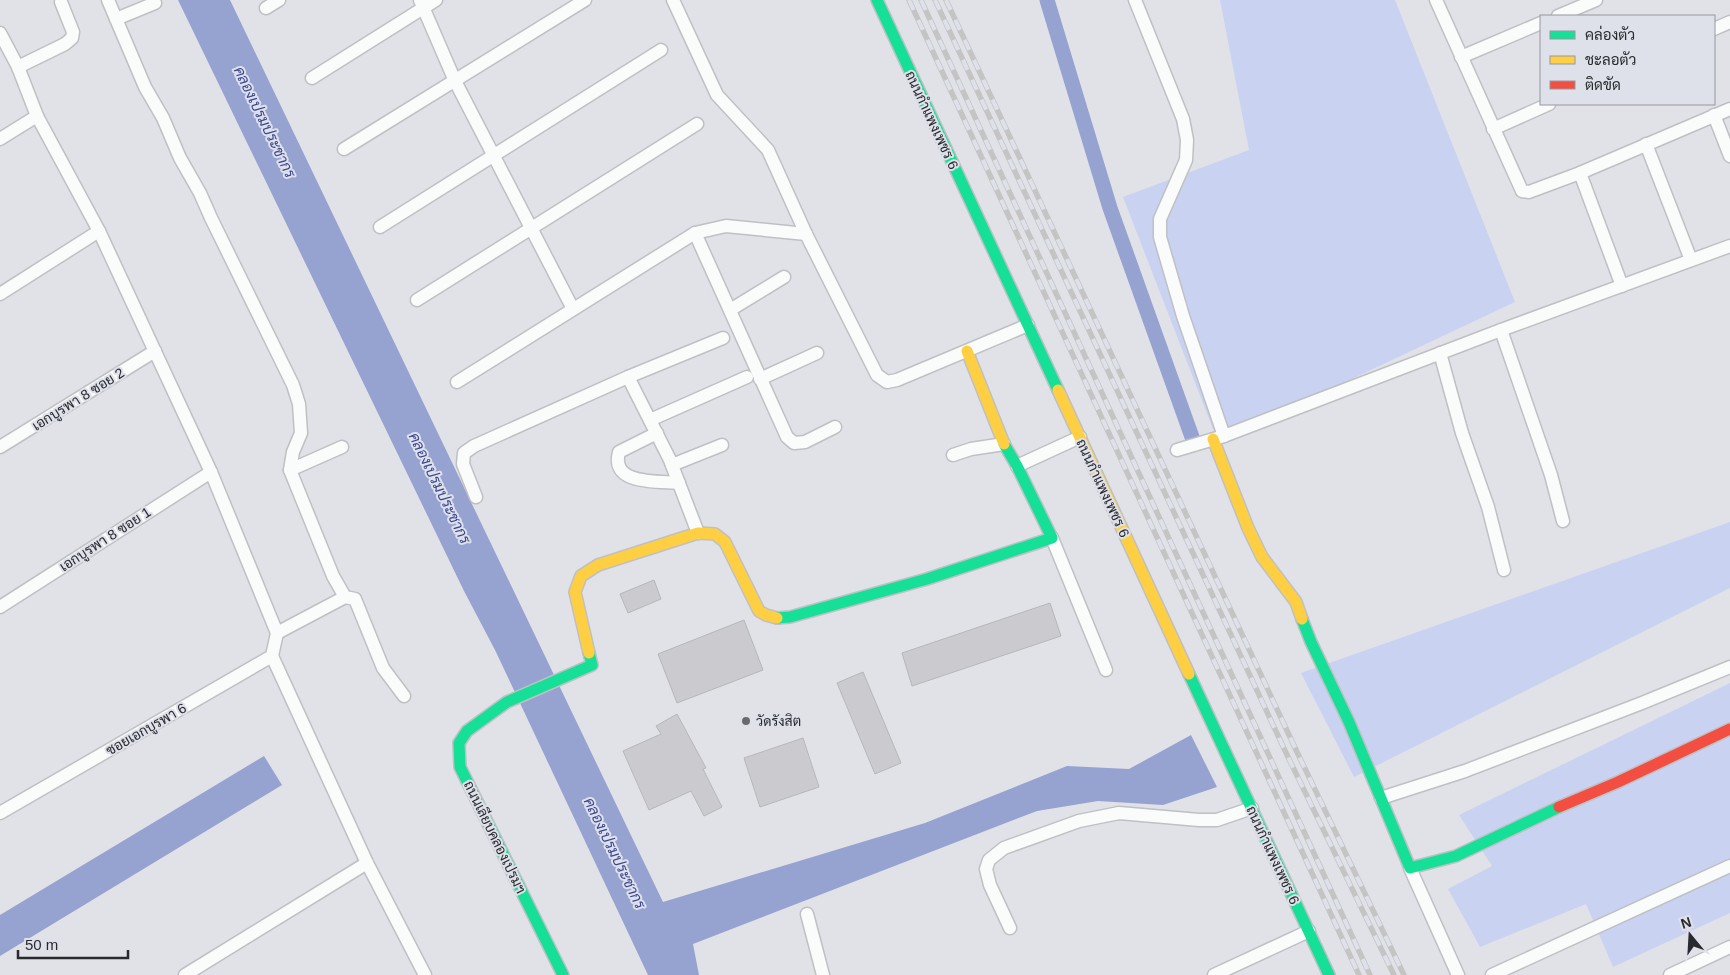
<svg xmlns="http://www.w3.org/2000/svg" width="1730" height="975" viewBox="0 0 1730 975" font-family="Arial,Sarabun,sans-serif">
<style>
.green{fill:#cad2f2}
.water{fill:#96a2d0}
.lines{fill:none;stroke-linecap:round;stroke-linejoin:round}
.canal{stroke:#96a2d0;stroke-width:15}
.building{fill:#cbcbcf;stroke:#b6b7ba}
.street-casing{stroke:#bfc0c3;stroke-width:15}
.fast-casing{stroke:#bfc0c3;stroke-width:14}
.slow-casing{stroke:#bfc0c3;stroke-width:14}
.jam-casing{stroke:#bfc0c3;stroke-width:14}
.street{stroke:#fafbfb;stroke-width:12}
.fast{stroke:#16e098;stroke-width:11}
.slow{stroke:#ffcf43;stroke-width:11}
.jam{stroke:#f24e42;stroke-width:11}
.rail-casing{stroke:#c4c4c5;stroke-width:5.5}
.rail{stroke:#dee1ea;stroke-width:4;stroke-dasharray:11;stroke-linecap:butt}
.poi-dot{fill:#696a6e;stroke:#dee1ea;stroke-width:2}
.labels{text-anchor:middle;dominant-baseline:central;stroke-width:4;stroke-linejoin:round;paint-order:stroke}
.street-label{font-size:14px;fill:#292a2d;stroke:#dee1ea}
.poi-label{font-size:14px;fill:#292a2d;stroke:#dee1ea;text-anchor:start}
.water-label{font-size:15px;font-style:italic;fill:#394593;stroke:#dee1ea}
</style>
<rect width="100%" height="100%" fill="#e1e2e7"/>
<g class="green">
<path d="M1220,0h175l120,302 -297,140 -95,-245 126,-47z"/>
<path d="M1730,522v66l-376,189 -53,-104z"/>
<path d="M1730,683v230l-117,54 -27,-63 -106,43 -32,-58 44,-23 -33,-51z"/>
</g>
<g class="water">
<path d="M178,0h52l433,902 262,-79 142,-57 62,3 62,-34 26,52 -54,18 -65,-4 -61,10 -344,133 6,31h-51l-153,-325 -31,-59z"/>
<path d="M264,756l18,29 -282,171v-41z"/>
</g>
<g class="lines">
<path class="canal" d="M1047,0l63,208 82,229"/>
</g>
<g class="building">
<path d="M654,580l7,19 -33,14 -8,-19z"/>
<path d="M1050,603l11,33 -149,50 -10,-33z"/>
<path d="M744,620l19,50 -86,33 -19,-49z"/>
<path d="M863,672l38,91 -26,11 -38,-91z"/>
<path d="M677,714l29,54 -3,1 19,38 -18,9 -13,-25 -42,19 -26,-59 38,-17 -5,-8z"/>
<path d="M803,738l16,49 -59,20 -16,-49z"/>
</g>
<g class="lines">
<defs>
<g id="street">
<path d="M108,0l37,87 18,31 17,40 20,35 11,25 82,167 6,19 2,29 -8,19 -3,18 43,106 12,21 10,2 28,69 21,28"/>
<path d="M420,0l35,81 118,228"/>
<path d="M673,0l44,95 51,55 38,84 71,141 10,7 10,-2 131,-55"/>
<path d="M1135,0l48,119 4,21 -1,20 -26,59v18l23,79 41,120"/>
<path d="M1436,0l86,191 7,1 51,-19 150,-64"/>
<path d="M266,8l13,-8"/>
<path d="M1558,16l38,-16"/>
<path d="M116,19l39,-16"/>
<path d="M1714,29l16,-7"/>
<path d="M0,33l18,34 19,49 62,115 112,241 66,161"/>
<path d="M1461,57l80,-34"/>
<path d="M18,67l47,-23 7,-6 1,-6 -12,-30"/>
<path d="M312,78l124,-78"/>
<path d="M1714,115l16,41"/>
<path d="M1493,129l56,-25"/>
<path d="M0,139l37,-23"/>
<path d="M1646,144l45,116"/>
<path d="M344,149l241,-149"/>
<path d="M1580,173l42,113"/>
<path d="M380,227l281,-177"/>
<path d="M695,233l92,204 7,6 11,-1 30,-15"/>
<path d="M0,294l99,-63"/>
<path d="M417,300l280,-176"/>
<path d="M730,310l54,-33"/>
<path d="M1501,330l50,145 12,46"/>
<path d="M1440,353l22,80 26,74 16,63"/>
<path d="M628,377l42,83 28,73"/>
<path d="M760,379l57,-26"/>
<path d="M457,382l238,-149 31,-7 80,8"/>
<path d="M650,420l97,-43"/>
<path d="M657,433l-38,19c-9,33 38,29 60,31"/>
<path d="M0,447l155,-96"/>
<path d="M1177,450l47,-14 277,-106 229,-84"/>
<path d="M953,455l18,-6 33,-5"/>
<path d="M672,465l50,-20"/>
<path d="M1017,466l63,-29"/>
<path d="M290,470l52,-23"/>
<path d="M476,497l-13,-33 1,-11 10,-7 154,-69 95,-39"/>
<path d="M1052,538l54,132"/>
<path d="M0,607l211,-135"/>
<path d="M277,633l68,-36"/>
<path d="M272,656l95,207 58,112"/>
<path d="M1381,798l84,-27 177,-68 88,-36"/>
<path d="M0,813l272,-157 5,-23"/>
<path d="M1410,868l48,107"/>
<path d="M807,914l16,61"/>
<path d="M1010,928l-20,-43 -4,-16 3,-9 15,-12 75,-27 40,-8 80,7h18l35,-12"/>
<path d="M185,975l182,-112"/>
<path d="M1214,975l95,-44"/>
<path d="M1492,975l238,-109"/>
<path d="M1670,975l60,-28"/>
</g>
<g id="fast">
<path d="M877,0l181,390"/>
<path d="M777,618l13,-1 137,-38 125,-41 -35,-72 -13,-22"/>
<path d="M1302,619l9,23 38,80 61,146 46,-12 103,-49"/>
<path d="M1189,674l140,301"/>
<path d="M563,975l-103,-208 -1,-24 8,-12 40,-29 85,-37 -3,-12"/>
</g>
<g id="slow">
<path d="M967,351l37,93"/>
<path d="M1058,390l131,284"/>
<path d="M1213,439l35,89 14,29 34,45 6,17"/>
<path d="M589,653l-14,-61 6,-16 17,-11 100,-32 17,1 10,8 34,69 7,4 11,3"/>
</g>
<path id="jam" d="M1559,807l59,-25 112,-53"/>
</defs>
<use href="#street" class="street-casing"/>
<use href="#fast" class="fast-casing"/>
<use href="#slow" class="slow-casing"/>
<use href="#jam" class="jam-casing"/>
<use href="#street" class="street"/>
<use href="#fast" class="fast"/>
<use href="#slow" class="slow"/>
<use href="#jam" class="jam"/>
<defs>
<g id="rail">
<path d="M909,0l450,975"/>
<path d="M921,0l449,975"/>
<path d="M935,0l353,757 106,218"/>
<path d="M946,0l351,752 107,223"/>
</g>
</defs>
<use href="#rail" class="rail-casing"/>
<use href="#rail" class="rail"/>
</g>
<circle class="poi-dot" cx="746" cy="721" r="5"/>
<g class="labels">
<g class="street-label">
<text transform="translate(932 120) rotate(65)">ถนนกำแพงเพชร 6</text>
<text transform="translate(78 399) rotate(-32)">เอกบูรพา 8 ซอย 2</text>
<text transform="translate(1103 488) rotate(65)">ถนนกำแพงเพชร 6</text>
<text transform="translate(105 539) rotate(-33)">เอกบูรพา 8 ซอย 1</text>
<text transform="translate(146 729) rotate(-30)">ซอยเอกบูรพา 6</text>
<text transform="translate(495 837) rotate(64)">ถนนเลียบคลองเปรมฯ</text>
<text transform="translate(1273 855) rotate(65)">ถนนกำแพงเพชร 6</text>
</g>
<g class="poi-label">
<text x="756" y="721">วัดรังสิต</text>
</g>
<g class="water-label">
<text transform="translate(265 122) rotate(64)">คลองเปรมประชากร</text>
<text transform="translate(440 488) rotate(64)">คลองเปรมประชากร</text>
<text transform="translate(615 853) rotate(64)">คลองเปรมประชากร</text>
</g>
</g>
<rect x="1540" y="15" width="175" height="90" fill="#dee1ea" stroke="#96989e"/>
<rect x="1550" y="31" width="25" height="8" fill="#16e098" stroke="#96989e"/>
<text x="1585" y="40" font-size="15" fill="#292a2d">คล่องตัว</text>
<rect x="1550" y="56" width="25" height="8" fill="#ffcf43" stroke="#96989e"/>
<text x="1585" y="65" font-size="15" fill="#292a2d">ชะลอตัว</text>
<rect x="1550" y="81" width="25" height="8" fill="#f24e42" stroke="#96989e"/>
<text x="1585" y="90" font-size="15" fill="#292a2d">ติดขัด</text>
<g transform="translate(1690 935) rotate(342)" stroke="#dee1ea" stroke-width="4" paint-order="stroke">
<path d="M0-4L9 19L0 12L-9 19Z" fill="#292a2d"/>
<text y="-8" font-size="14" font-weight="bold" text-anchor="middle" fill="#292a2d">N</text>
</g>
<path d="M18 950v8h110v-8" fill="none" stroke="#292a2d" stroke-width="2.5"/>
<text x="25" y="950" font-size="15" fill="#292a2d" stroke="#dee1ea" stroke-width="4" paint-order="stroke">50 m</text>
</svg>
